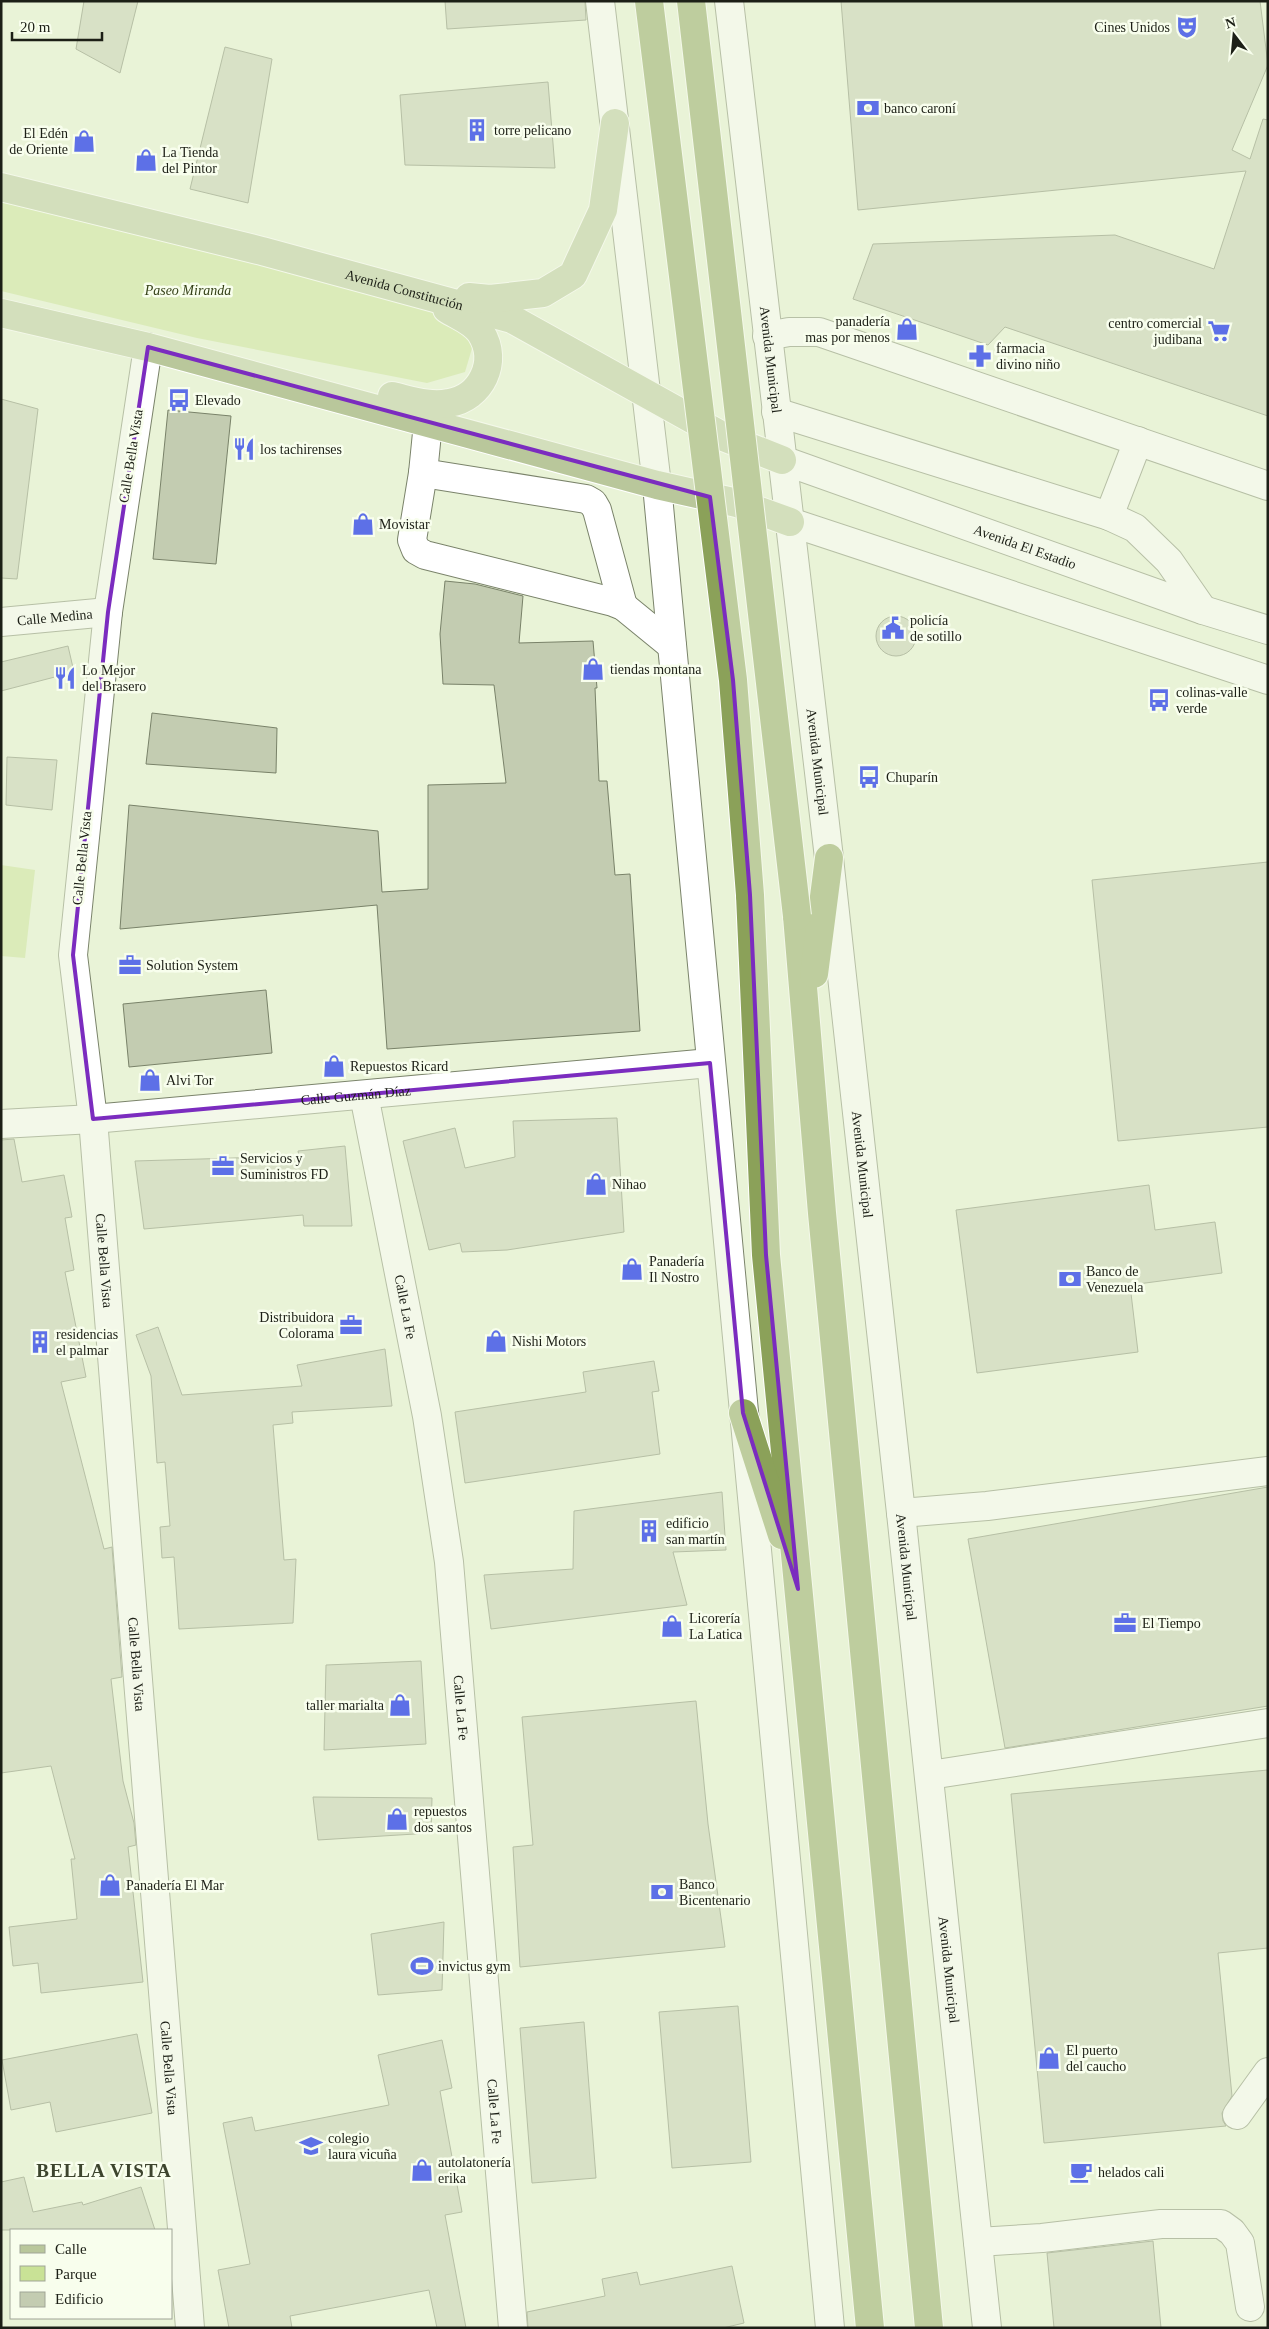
<svg xmlns="http://www.w3.org/2000/svg" width="1269" height="2329" viewBox="0 0 1269 2329" font-family="'Times New Roman',serif">
<style>
.green{fill:#c9e296}
.building{fill:#c3ccb1;stroke:#798269}
.lines{fill:none;stroke-linecap:round;stroke-linejoin:round}
.minor-casing{stroke:#7a836a;stroke-width:30}
.major-casing{stroke:#fff;stroke-width:30}
.highway-casing{stroke:#fff;stroke-width:30}
.minor{stroke:#fff;stroke-width:28}
.major{stroke:#b9c79b;stroke-width:28}
.highway{stroke:#8ba159;stroke-width:28}
.highway-bridge-casing{stroke:#fff;stroke-width:30;stroke-linecap:butt}
.highway-bridge{stroke:#8ba159;stroke-width:28}
.marked{fill:none;stroke:#7b2cbf;stroke-width:4;stroke-linejoin:round}
.labels{text-anchor:middle;dominant-baseline:central;stroke-width:5;stroke-linejoin:round;paint-order:stroke}
.poi-label{font-size:14px;fill:#1c1f16;stroke:#f8feed;text-anchor:start}
.park-label{font-size:14px;font-style:italic;fill:#354118;stroke:#f8feed}
.street-label{font-size:14px;fill:#1c1f16;stroke:#f8feed}
.district-label{font-size:19px;font-weight:bold;letter-spacing:1px;fill:#3d452e;stroke:#f8feed}
</style>
<rect width="100%" height="100%" fill="#e9f3d7"/>
<g class="green">
<path d="M1,201l274,64 87,23 92,32 19,25 -8,27 -38,11 -230,-45 -196,-47z"/>
<path d="M1,865l34,5 -10,88 -24,-2z"/>
</g>
<g class="building">
<path d="M84,1h54l-18,72 -44,-24z"/>
<path d="M445,1h140l1,19 -139,9z"/>
<path d="M841,1h419l8,64 -36,85 18,9 13,-40 5,1v296l-263,-89 -17,18 -135,-46 20,-55 242,-9 99,34 32,-98 -388,39z"/>
<path d="M225,47l47,12 -24,144 -58,-14z"/>
<path d="M548,82l7,86 -150,-3 -5,-70z"/>
<path d="M1,399l37,10 -21,170 -16,-1z"/>
<path d="M168,410l63,6 -15,148 -63,-5z"/>
<path d="M445,581l30,3 48,12 -4,47 74,-2 4,47h-2l4,93h8l8,94 15,-1 10,157 -253,18 -10,-144 -257,24 9,-124 249,26 4,61 46,-3v-104l78,-2 -12,-98 -51,-1 -3,-50z"/>
<circle cx="896" cy="636" r="20"/>
<path d="M68,646l6,26 -73,19v-29z"/>
<path d="M152,713l125,15 -1,45 -130,-9z"/>
<path d="M7,757l50,3 -5,50 -46,-5z"/>
<path d="M1268,862v265l-150,14 -26,-261z"/>
<path d="M266,990l6,63 -143,14 -6,-63z"/>
<path d="M617,1118l7,114 -117,18 -45,2 -2,-9 -31,7 -26,-109 52,-13 10,40 50,-11 -2,-36z"/>
<path d="M14,1139l8,43 42,-7 8,42 -7,1 9,52 -9,2 21,105 -25,5 43,167 8,-2 10,130 -11,2 12,102 11,42 2,22 -8,2 15,135 -102,11 -3,-30 -25,3 -4,-39 68,-8 -6,-60h4l-24,-93 -50,7v-633z"/>
<path d="M345,1146l7,80h-48l-1,-11 -159,14 -9,-68 164,-5 -1,-5z"/>
<path d="M1149,1185l6,45 60,-8 7,51 -92,12 8,67 -161,21 -21,-163z"/>
<path d="M158,1327l24,68 120,-9 -5,-21 88,-16 7,57 -100,6 1,11 -20,2 11,135 12,-1 -3,64 -114,6 -5,-72 -12,1 -2,-31 10,-1 -5,-64 -8,1 -6,-87 -15,-41z"/>
<path d="M654,1361l5,30 -7,1 8,62 -195,29 -10,-71 131,-20 -3,-20z"/>
<path d="M1268,1487v219l-263,42 -37,-209z"/>
<path d="M722,1492l4,58 -53,2 14,53 -196,24 -7,-54 89,-6 1,-58z"/>
<path d="M421,1661l5,83 -102,6 2,-85z"/>
<path d="M696,1701l12,123 17,123 -205,20 -7,-120 20,-2 -11,-128z"/>
<path d="M1268,1770v178l-50,5 14,143 -10,17 1,8 3,5 -182,17 -33,-349z"/>
<path d="M313,1797l119,1 -1,35 -113,7z"/>
<path d="M444,1922l-2,68 -64,5 -7,-61z"/>
<path d="M738,2006l13,156 -79,6 -13,-156z"/>
<path d="M584,2022l12,156 -64,5 -12,-155z"/>
<path d="M137,2034l15,79 -96,19 -6,-30 -39,8 -9,-50z"/>
<path d="M442,2040l10,48 -12,3 22,121 -17,3 21,113h-29l-8,-38 -139,26 2,12h-63l-11,-58 32,-6 -27,-141 29,-6 3,14 134,-26 -11,-50z"/>
<path d="M24,2177l9,35 49,-10 1,3 58,-18 14,43h-154v-48z"/>
<path d="M1153,2241l8,87h-107l-7,-75z"/>
<path d="M732,2266l12,57 -21,5h-195l-1,-16 78,-16 -3,-17 35,-7 3,13z"/>
</g>
<g class="lines">
<defs>
<g id="minor">
<path d="M600,1l57,484 173,1843"/>
<path id="s1" d="M729,1l100,857 72,655 86,815"/>
<path d="M767,336l22,-4h30l449,154"/>
<path id="s2" d="M148,347l-40,265 -35,343 20,164 97,1209"/>
<path d="M776,412l333,104 26,12 34,33 34,49"/>
<path d="M428,423l-5,50 -11,67 4,10 9,5 188,47 10,4 49,40"/>
<path id="s3" d="M782,460l421,150 65,20"/>
<path d="M423,473l163,26 7,4 4,7 26,96"/>
<path d="M1109,516l29,-75"/>
<path d="M790,522l478,158"/>
<path id="s4" d="M1,622l107,-10"/>
<path id="s5" d="M364,1095l63,321 22,146 64,766"/>
<path id="s6" d="M1,1124l92,-5 617,-56"/>
<path d="M901,1513l86,-7 281,-35"/>
<path d="M930,1775l338,-52"/>
<path d="M1237,2115l31,-43"/>
<path d="M978,2242l64,-4 119,-14h60l11,8 8,11 10,64"/>
</g>
<g id="major">
<path id="s7" d="M1,187l261,64 250,68 214,119 56,22"/>
<path d="M469,297l21,2 53,-6 30,-18 30,-65 12,-87"/>
<path d="M1,313l147,34 509,138 80,18 53,19"/>
<path d="M392,396c18,4 38,11 57,7 32,-5 50,-41 32,-70 -8,-12 -23,-17 -34,-24"/>
</g>
<g id="highway">
<path d="M750,895l16,360 104,1073"/>
<path d="M797,916l25,297 107,1115"/>
<path d="M814,974l15,-116"/>
<path d="M743,1413l39,122"/>
</g>
</defs>
<use href="#minor" class="minor-casing"/>
<use href="#major" class="major-casing"/>
<use href="#highway" class="highway-casing"/>
<use href="#minor" class="minor"/>
<use href="#major" class="major"/>
<use href="#highway" class="highway"/>
<defs>
<g id="highway-bridge">
<path d="M649,1l84,679 17,215"/>
<path d="M691,1l106,915"/>
</g>
</defs>
<use href="#highway-bridge" class="highway-bridge-casing"/>
<use href="#highway-bridge" class="highway-bridge"/>
</g>
<path d="M0 0H1269V2329H0ZM148,347l562,150 23,183 17,215 16,360 32,334 -55,-176 -33,-350 -617,56 -20,-164 35,-343z" fill="#e9f3d7" fill-opacity=".55" fill-rule="evenodd"/>
<path class="marked" d="M148,347l562,150 23,183 17,215 16,360 32,334 -55,-176 -33,-350 -617,56 -20,-164 35,-343z"/>
<defs>
<symbol id="theatre-bare" viewBox="-9 -9 18 18"><path d="M-5-5.5Q0-4 5-5.5V0Q5 5 0 6Q-5 5-5 0ZM-3.3-2.5H-1v1.5H-3.3ZM1-2.5H3.3v1.5H1ZM-2.8 1Q0 5.5 2.8 1Z" fill="#5d70e7" stroke="#f8feed" stroke-width="2.5" paint-order="stroke"/></symbol>
<symbol id="bank-bare" viewBox="-9 -9 18 18"><path d="M-6-4H6V4H-6ZM0-2.3a2.3 2.3 0 1 0 0 4.6a2.3 2.3 0 1 0 0-4.6Z" fill="#5d70e7" stroke="#f8feed" stroke-width="2.5" paint-order="stroke"/></symbol>
<symbol id="building-bare" viewBox="-9 -9 18 18"><path d="M-4-6H4V6H1V3H-1V6H-4ZM-2.5-4.3h1.7v1.8h-1.7ZM.8-4.3h1.7v1.8H.8ZM-2.5-1h1.7V.8h-1.7ZM.8-1h1.7V.8H.8Z" fill="#5d70e7" stroke="#f8feed" stroke-width="2.5" paint-order="stroke"/></symbol>
<symbol id="shop-bare" viewBox="-9 -9 18 18"><path d="M-5-2.5h2.3a2.7 3.5 0 0 1 5.4 0H5L5.5 6h-11ZM-1.5-2.5h3a1.5 2.3 0 0 0-3 0Z" fill="#5d70e7" stroke="#f8feed" stroke-width="2.5" paint-order="stroke"/></symbol>
<symbol id="supermarket-bare" viewBox="-9 -9 18 18"><path d="M-6-5.5h2.5l.6 2H6L4.5 2H-2.5L-4.4-4H-6ZM-1.5 3.2a1.3 1.3 0 1 0 .1 0ZM3 3.2a1.3 1.3 0 1 0 .1 0Z" fill="#5d70e7" stroke="#f8feed" stroke-width="2.5" paint-order="stroke"/></symbol>
<symbol id="pharmacy-bare" viewBox="-9 -9 18 18"><path d="M-2-6h4v4h4v4h-4v4h-4v-4h-4v-4h4Z" fill="#5d70e7" stroke="#f8feed" stroke-width="2.5" paint-order="stroke"/></symbol>
<symbol id="bus-bare" viewBox="-9 -9 18 18"><path d="M-5-6H5V4H4V6H2V4H-2V6H-4V4H-5ZM-3.5-4V0h7V-4ZM-3.5 1.2v1.5H-2V1.2ZM2 1.2v1.5H3.5V1.2Z" fill="#5d70e7" stroke="#f8feed" stroke-width="2.5" paint-order="stroke"/></symbol>
<symbol id="restaurant-bare" viewBox="-9 -9 18 18"><path d="M-5-6h1v4h1v-4h1v4h1v-4h1v5L-1.5 .5V6h-2V.5L-5-1ZM5-6V6H3V1.5H1.5Q1.5-4 5-6Z" fill="#5d70e7" stroke="#f8feed" stroke-width="2.5" paint-order="stroke"/></symbol>
<symbol id="civic-bare" viewBox="-9 -9 18 18"><path d="M-.6-6.5H3V-4.5H.6V-3L4-1V1h2V6H-6V1h2V-1L-.6-3ZM-1.2 2.5V6h2.4V2.5Z" fill="#5d70e7" stroke="#f8feed" stroke-width="2.5" paint-order="stroke"/></symbol>
<symbol id="office-bare" viewBox="-9 -9 18 18"><path d="M-6-3h4V-5.5h4V-3h4V5H-6ZM-1-4.5V-3h2v-1.5ZM-6 0V1H6V0Z" fill="#5d70e7" stroke="#f8feed" stroke-width="2.5" paint-order="stroke"/></symbol>
<symbol id="stadium-bare" viewBox="-9 -9 18 18"><path d="M0-5a6.5 5 0 1 0 0 10a6.5 5 0 1 0 0-10ZM-3.5-1.8h7v3.6h-7Z" fill="#5d70e7" stroke="#f8feed" stroke-width="2.5" paint-order="stroke"/></symbol>
<symbol id="school-bare" viewBox="-9 -9 18 18"><path d="M0-5L7-2L0 1L-7-2ZM-4 1L0 2.5L4 1V4Q0 6-4 4Z" fill="#5d70e7" stroke="#f8feed" stroke-width="2.5" paint-order="stroke"/></symbol>
<symbol id="cafe-bare" viewBox="-9 -9 18 18"><path d="M-5.5-4.5H6V0H3Q3 3.5 0 3.5H-2.5Q-5.5 3.5-5.5 0ZM3-3.2v2h1.7v-2ZM-6 4.5H4V6H-6Z" fill="#5d70e7" stroke="#f8feed" stroke-width="2.5" paint-order="stroke"/></symbol>
</defs>
<g fill-rule="evenodd">
<use href="#theatre-bare" x="1171" y="11" width="32" height="32"/>
<use href="#bank-bare" x="852" y="92" width="32" height="32"/>
<use href="#building-bare" x="461" y="114" width="32" height="32"/>
<use href="#shop-bare" x="68" y="125" width="32" height="32"/>
<use href="#shop-bare" x="130" y="144" width="32" height="32"/>
<use href="#shop-bare" x="891" y="313" width="32" height="32"/>
<use href="#supermarket-bare" x="1203" y="315" width="32" height="32"/>
<use href="#pharmacy-bare" x="964" y="340" width="32" height="32"/>
<use href="#bus-bare" x="163" y="384" width="32" height="32"/>
<use href="#restaurant-bare" x="228" y="433" width="32" height="32"/>
<use href="#shop-bare" x="347" y="508" width="32" height="32"/>
<use href="#civic-bare" x="877" y="612" width="32" height="32"/>
<use href="#shop-bare" x="577" y="653" width="32" height="32"/>
<use href="#restaurant-bare" x="49" y="662" width="32" height="32"/>
<use href="#bus-bare" x="1143" y="684" width="32" height="32"/>
<use href="#bus-bare" x="853" y="761" width="32" height="32"/>
<use href="#office-bare" x="114" y="949" width="32" height="32"/>
<use href="#shop-bare" x="318" y="1050" width="32" height="32"/>
<use href="#shop-bare" x="134" y="1064" width="32" height="32"/>
<use href="#office-bare" x="207" y="1150" width="32" height="32"/>
<use href="#shop-bare" x="580" y="1168" width="32" height="32"/>
<use href="#shop-bare" x="616" y="1253" width="32" height="32"/>
<use href="#bank-bare" x="1054" y="1263" width="32" height="32"/>
<use href="#office-bare" x="335" y="1309" width="32" height="32"/>
<use href="#shop-bare" x="480" y="1325" width="32" height="32"/>
<use href="#building-bare" x="24" y="1326" width="32" height="32"/>
<use href="#building-bare" x="633" y="1515" width="32" height="32"/>
<use href="#office-bare" x="1109" y="1607" width="32" height="32"/>
<use href="#shop-bare" x="656" y="1610" width="32" height="32"/>
<use href="#shop-bare" x="384" y="1689" width="32" height="32"/>
<use href="#shop-bare" x="381" y="1803" width="32" height="32"/>
<use href="#shop-bare" x="94" y="1869" width="32" height="32"/>
<use href="#bank-bare" x="646" y="1876" width="32" height="32"/>
<use href="#stadium-bare" x="406" y="1950" width="32" height="32"/>
<use href="#shop-bare" x="1033" y="2042" width="32" height="32"/>
<use href="#school-bare" x="295" y="2130" width="32" height="32"/>
<use href="#shop-bare" x="406" y="2154" width="32" height="32"/>
<use href="#cafe-bare" x="1065" y="2156" width="32" height="32"/>
</g>
<g class="labels">
<g class="poi-label">
<text x="1170" y="27" text-anchor="end">Cines Unidos</text>
<text x="884" y="108">banco caroní</text>
<text x="494" y="130">torre pelicano</text>
<text x="68" y="133" text-anchor="end">El Edén<tspan x="68" dy="16">de Oriente</tspan></text>
<text x="162" y="152">La Tienda<tspan x="162" dy="16">del Pintor</tspan></text>
<text x="890" y="321" text-anchor="end">panadería<tspan x="890" dy="16">mas por menos</tspan></text>
<text x="1202" y="323" text-anchor="end">centro comercial<tspan x="1202" dy="16">judibana</tspan></text>
<text x="996" y="348">farmacia<tspan x="996" dy="16">divino niño</tspan></text>
<text x="195" y="400">Elevado</text>
<text x="260" y="449">los tachirenses</text>
<text x="379" y="524">Movistar</text>
<text x="910" y="620">policía<tspan x="910" dy="16">de sotillo</tspan></text>
<text x="610" y="669">tiendas montana</text>
<text x="82" y="670">Lo Mejor<tspan x="82" dy="16">del Brasero</tspan></text>
<text x="1176" y="692">colinas-valle<tspan x="1176" dy="16">verde</tspan></text>
<text x="886" y="777">Chuparín</text>
<text x="146" y="965">Solution System</text>
<text x="350" y="1066">Repuestos Ricard</text>
<text x="166" y="1080">Alvi Tor</text>
<text x="240" y="1158">Servicios y<tspan x="240" dy="16">Suministros FD</tspan></text>
<text x="612" y="1184">Nihao</text>
<text x="649" y="1261">Panadería<tspan x="649" dy="16">Il Nostro</tspan></text>
<text x="1086" y="1271">Banco de<tspan x="1086" dy="16">Venezuela</tspan></text>
<text x="334" y="1317" text-anchor="end">Distribuidora<tspan x="334" dy="16">Colorama</tspan></text>
<text x="56" y="1334">residencias<tspan x="56" dy="16">el palmar</tspan></text>
<text x="512" y="1341">Nishi Motors</text>
<text x="666" y="1523">edificio<tspan x="666" dy="16">san martín</tspan></text>
<text x="689" y="1618">Licorería<tspan x="689" dy="16">La Latica</tspan></text>
<text x="1142" y="1623">El Tiempo</text>
<text x="384" y="1705" text-anchor="end">taller marialta</text>
<text x="414" y="1811">repuestos<tspan x="414" dy="16">dos santos</tspan></text>
<text x="679" y="1884">Banco<tspan x="679" dy="16">Bicentenario</tspan></text>
<text x="126" y="1885">Panadería El Mar</text>
<text x="438" y="1966">invictus gym</text>
<text x="1066" y="2050">El puerto<tspan x="1066" dy="16">del caucho</tspan></text>
<text x="328" y="2138">colegio<tspan x="328" dy="16">laura vicuña</tspan></text>
<text x="438" y="2162">autolatonería<tspan x="438" dy="16">erika</tspan></text>
<text x="1098" y="2172">helados cali</text>
</g>
<g class="park-label">
<text x="188" y="290">Paseo Miranda</text>
</g>
<g class="street-label">
<text stroke="none"><textPath href="#s7" startOffset="416">Avenida Constitución</textPath></text>
<text stroke="none"><textPath href="#s1" startOffset="361">Avenida Municipal</textPath></text>
<text transform="translate(131 456) rotate(-81)">Calle Bella Vista</text>
<text stroke="none"><textPath href="#s3" startOffset="258">Avenida El Estadio</textPath></text>
<text stroke="none"><textPath href="#s4" startOffset="54">Calle Medina</textPath></text>
<text stroke="none"><textPath href="#s1" startOffset="766">Avenida Municipal</textPath></text>
<text transform="translate(82 858) rotate(-84)">Calle Bella Vista</text>
<text stroke="none"><textPath href="#s6" startOffset="356">Calle Guzmán Díaz</textPath></text>
<text stroke="none"><textPath href="#s1" startOffset="1171">Avenida Municipal</textPath></text>
<text stroke="none"><textPath href="#s2" startOffset="920">Calle Bella Vista</textPath></text>
<text stroke="none"><textPath href="#s5" startOffset="216">Calle La Fe</textPath></text>
<text stroke="none"><textPath href="#s1" startOffset="1576">Avenida Municipal</textPath></text>
<text stroke="none"><textPath href="#s2" startOffset="1325">Calle Bella Vista</textPath></text>
<text stroke="none"><textPath href="#s5" startOffset="621">Calle La Fe</textPath></text>
<text stroke="none"><textPath href="#s1" startOffset="1981">Avenida Municipal</textPath></text>
<text stroke="none"><textPath href="#s2" startOffset="1730">Calle Bella Vista</textPath></text>
<text stroke="none"><textPath href="#s5" startOffset="1026">Calle La Fe</textPath></text>
</g>
<g class="district-label">
<text x="104" y="2170">BELLA VISTA</text>
</g>
</g>
<rect width="1269" height="2329" fill="none" stroke="#1c1f16" stroke-width="5"/>
<rect x="10" y="2229" width="162" height="90" fill="#f8feed" stroke="#a0a597"/>
<rect x="20" y="2245" width="25" height="8" fill="#b9c79b" stroke="#a0a597"/>
<text x="55" y="2254" font-size="15" fill="#1c1f16">Calle</text>
<rect x="20" y="2266" width="25" height="15" fill="#c9e296" stroke="#a0a597"/>
<text x="55" y="2279" font-size="15" fill="#1c1f16">Parque</text>
<rect x="20" y="2292" width="25" height="15" fill="#c3ccb1" stroke="#a0a597"/>
<text x="55" y="2304" font-size="15" fill="#1c1f16">Edificio</text>
<g transform="translate(1234 35) rotate(344)" stroke="#f8feed" stroke-width="4" paint-order="stroke">
<path d="M0-4L9 19L0 12L-9 19Z" fill="#1c1f16"/>
<text y="-8" font-size="14" font-weight="bold" text-anchor="middle" fill="#1c1f16">N</text>
</g>
<path d="M12 32v8h90v-8" fill="none" stroke="#1c1f16" stroke-width="2.5"/>
<text x="20" y="32" font-size="15" fill="#1c1f16" stroke="#f8feed" stroke-width="4" paint-order="stroke">20 m</text>
</svg>
